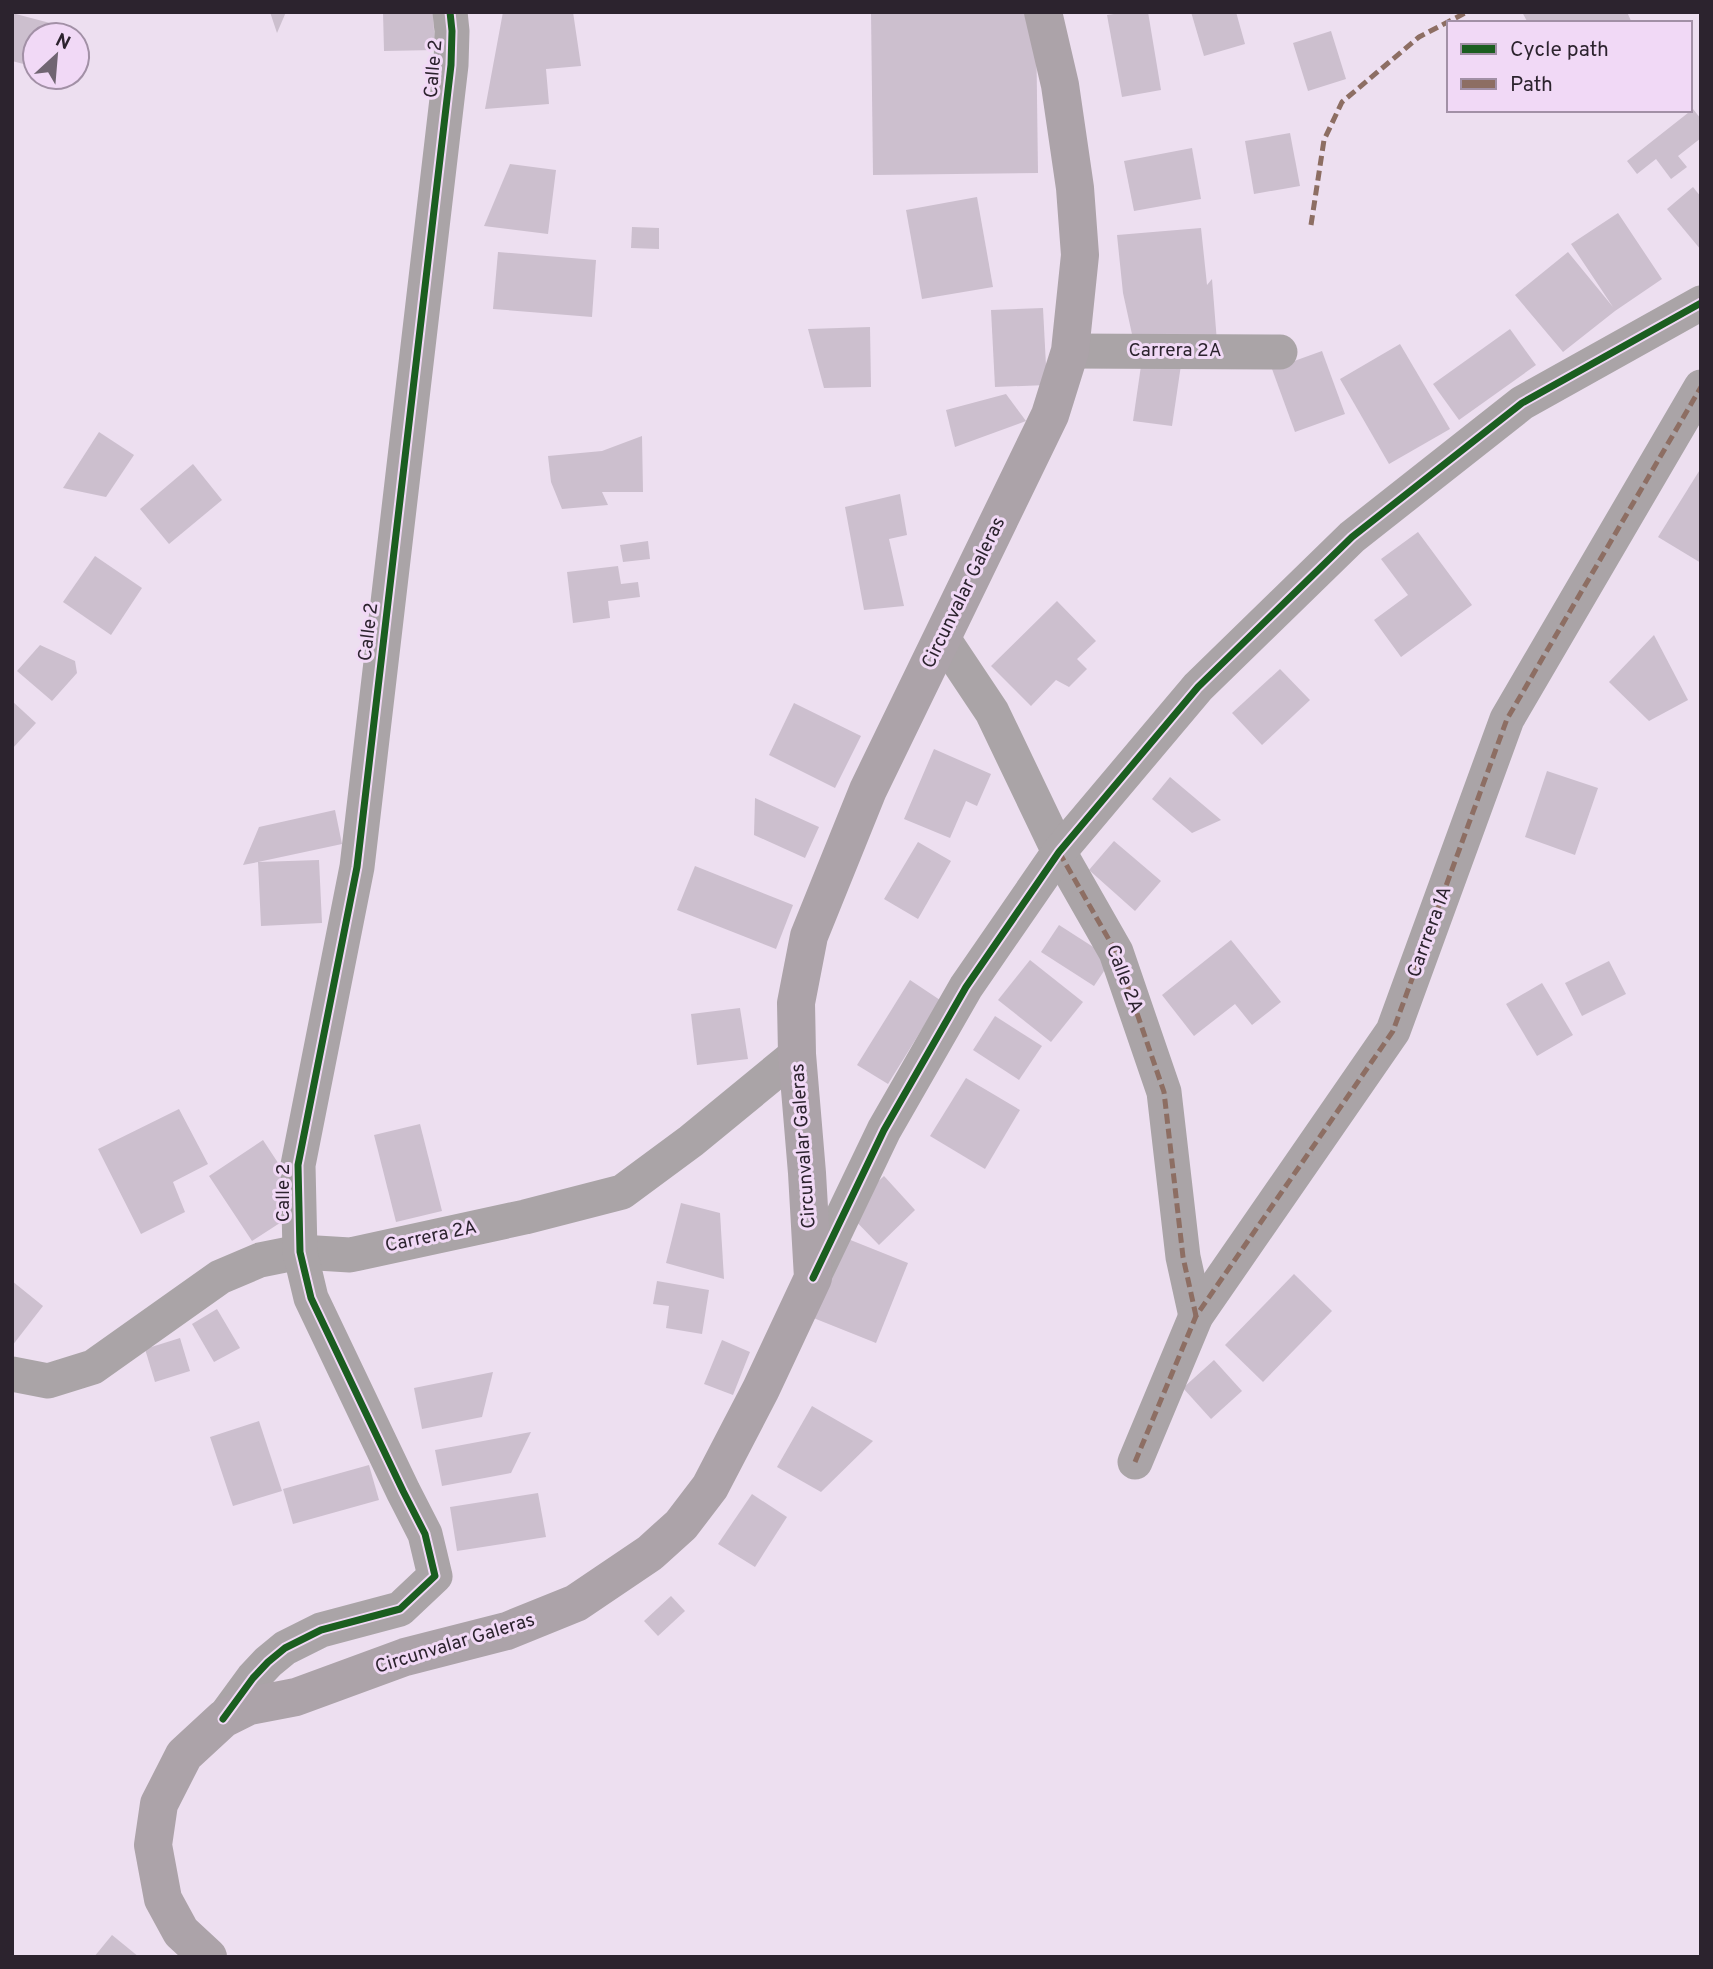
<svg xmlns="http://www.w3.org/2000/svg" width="1713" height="1969" viewBox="0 0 1713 1969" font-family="Overpass,sans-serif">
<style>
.building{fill:#ccbfce}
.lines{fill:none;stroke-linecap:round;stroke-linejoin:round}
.street{stroke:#aaa4a7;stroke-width:35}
.secondary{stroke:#aca3a9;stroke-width:38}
.quiet{stroke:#8d6e63;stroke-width:5;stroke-dasharray:10 5;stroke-linecap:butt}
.cycleway-casing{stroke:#f1d9f6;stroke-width:11}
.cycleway{stroke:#1b5e20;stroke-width:7}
.labels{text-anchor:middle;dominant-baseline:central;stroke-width:6;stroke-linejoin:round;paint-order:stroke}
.street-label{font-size:19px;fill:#2c232e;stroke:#f1d9f6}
</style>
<rect width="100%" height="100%" fill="#eddff0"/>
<g class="building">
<path d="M270,12h16l-9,21z"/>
<path d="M383,12h50l2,38 -51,1z"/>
<path d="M503,12h70l8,54 -35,3 3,35 -64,5z"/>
<path d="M871,12h154l11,9 2,152 -165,2z"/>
<path d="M1128,12h20l13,78 -39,7 -15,-82z"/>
<path d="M1191,12h45l9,32 -41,12z"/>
<path d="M1522,12h105l5,11h-104z"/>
<path d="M12,13l38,10 -3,12h-12v32l-23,-6z"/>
<path d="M1331,31l15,48 -38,12 -15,-48z"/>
<path d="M1693,109l8,10v19l-23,18 9,11 -16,12 -15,-20 -19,15 -10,-13z"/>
<path d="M1290,133l10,53 -46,8 -9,-53z"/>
<path d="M1192,148l9,51 -67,12 -10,-50z"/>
<path d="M510,164l46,6 -8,64 -64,-8z"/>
<path d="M1693,187l8,10v53l-34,-41z"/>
<path d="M977,197l16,90 -71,12 -16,-89z"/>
<path d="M1618,213l44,66 -47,32 -52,41 -48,-57 53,-43 45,55 -42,-63z"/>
<path d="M632,227l27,1v21l-28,-1z"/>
<path d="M1201,228l6,57 5,-6 5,63 -82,6 -12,-55 -6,-58z"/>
<path d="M498,252l98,8 -4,57 -99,-8z"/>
<path d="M1043,308l4,77 -52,2 -4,-77z"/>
<path d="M870,327l1,60 -47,1 -16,-59z"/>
<path d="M1510,329l26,36 -77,55 -26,-36z"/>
<path d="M1400,344l50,85 -61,35 -49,-85z"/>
<path d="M1322,351l23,63 -50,18 -23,-63z"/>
<path d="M1142,359l39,6 -9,61 -39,-5z"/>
<path d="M1006,394l20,27 -71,26 -9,-37z"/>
<path d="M99,432l35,23 -28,42 -43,-9z"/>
<path d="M642,436l1,56h-41l6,13 -46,4 -11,-27 -3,-26 54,-5z"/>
<path d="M193,464l29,36 -53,44 -29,-35z"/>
<path d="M1701,468v95l-43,-26z"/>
<path d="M900,494l7,41 -18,4 15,67 -40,4 -19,-103z"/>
<path d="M1418,532l54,73 -71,52 -27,-37 34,-25 -27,-36z"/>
<path d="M648,541l2,18 -27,3 -3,-17z"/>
<path d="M95,556l47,32 -31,47 -48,-33z"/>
<path d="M618,566l3,18 17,-2 2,15 -32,4 2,17 -37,5 -6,-51z"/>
<path d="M1057,601l39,40 -19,18 10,10 -18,18 -13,-7 -25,26 -40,-40z"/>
<path d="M1654,635l34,65 -39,21 -40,-39z"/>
<path d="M40,645l35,16 2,12 -25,28 -35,-30z"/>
<path d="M1280,669l30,31 -48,45 -30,-32z"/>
<path d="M12,701l24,22 -24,26z"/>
<path d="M794,703l67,33 -26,52 -66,-33z"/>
<path d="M934,749l57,25 -14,32 -11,-5 -16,37 -46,-19z"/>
<path d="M1547,771l51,17 -23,67 -50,-18z"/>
<path d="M1170,777l51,43 -29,13 -40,-34z"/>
<path d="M755,798l64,29 -14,31 -51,-23z"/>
<path d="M335,810l7,34 -84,18 61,-2 3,63 -61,3 -3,-64 -15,3 16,-38z"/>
<path d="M1114,841l47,40 -26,30 -46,-41z"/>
<path d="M918,842l33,19 -33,58 -34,-20z"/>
<path d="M695,866l98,39 -17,44 -99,-39z"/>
<path d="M1059,925l53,34 -18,27 -53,-34z"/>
<path d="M1231,940l50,62 -29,23 -17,-21 -41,32 -32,-41z"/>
<path d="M1030,960l53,42 -32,40 -53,-42z"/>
<path d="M1609,961l17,33 -44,22 -17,-33z"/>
<path d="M910,980l30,20 -52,84 -31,-19z"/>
<path d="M1542,983l31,52 -36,21 -31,-52z"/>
<path d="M740,1008l8,51 -51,6 -6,-51z"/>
<path d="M995,1016l47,30 -23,34 -46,-30z"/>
<path d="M966,1078l54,32 -35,59 -55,-33z"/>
<path d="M179,1109l29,55 -35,18 12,30 -44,22 -43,-85z"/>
<path d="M420,1124l22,87 -46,11 -22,-87z"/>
<path d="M263,1140l25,38 -9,16 7,25 -34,22 -43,-65z"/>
<path d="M884,1176l31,34 -36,35 -33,-34z"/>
<path d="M681,1203l39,10 4,66 -58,-16z"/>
<path d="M843,1237l65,26 -32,80 -65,-26z"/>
<path d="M1294,1274l38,37 -69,71 -38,-37z"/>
<path d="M12,1281l31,25 -31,40z"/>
<path d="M657,1281l52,9 -7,44 -36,-6 3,-22 -16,-2z"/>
<path d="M217,1309l23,39 -26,14 -22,-38z"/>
<path d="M180,1338l10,33 -35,11 -10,-33z"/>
<path d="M722,1340l28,12 -17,43 -29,-11z"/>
<path d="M1214,1360l28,31 -31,28 -28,-31z"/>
<path d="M493,1372l-11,45 -60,12 -8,-41z"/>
<path d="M812,1406l61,35 -52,51 -44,-25z"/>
<path d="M259,1421l23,70 -49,15 -23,-69z"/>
<path d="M531,1432l-20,41 -69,13 -7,-36z"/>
<path d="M369,1465l10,35 -86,24 -10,-35z"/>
<path d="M538,1493l8,44 -89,14 -7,-44z"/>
<path d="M752,1494l35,23 -32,50 -37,-23z"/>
<path d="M671,1596l14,15 -27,25 -14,-15z"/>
<path d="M112,1935l27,22h-45z"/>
</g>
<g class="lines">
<g class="street">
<path d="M1070,351l210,1"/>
<path d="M942,637l50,75 67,140 57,100 48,140 19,165 13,59"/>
<path d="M813,1278l71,-148 82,-143 93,-135 139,-165 154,-150 170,-134 179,-100"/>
<path d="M12,1374l36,7 45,-14 127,-90 40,-17 40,-8 50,3 175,-38 97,-25 69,-51 106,-87"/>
<path d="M1135,1462l61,-146 197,-285 114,-312 194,-332"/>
<path d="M223,1719l30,-41 15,-16 17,-14 36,-18 79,-21 35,-33 -10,-42 -22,-43 -92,-193 -11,-46 -2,-87 59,-298 94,-802 1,-34 -2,-19"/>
</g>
<path class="secondary" d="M208,1957l-27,-25 -18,-33 -10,-54 6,-41 25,-49 39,-36 26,-13 47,-9 109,-40 102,-26 69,-28 74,-50 31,-28 29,-38 51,-98 52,-111 -6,-105 -10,-119 -1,-51 13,-67 59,-146 182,-375 20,-64 10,-96 -5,-67 -15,-103 -17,-73"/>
<g class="quiet">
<path d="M1311,225l13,-85 18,-38 77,-65 48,-25"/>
<path d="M1059,852l57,100 48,140 19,165 13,59"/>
<path d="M1135,1462l61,-146 197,-285 114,-312 194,-332"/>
</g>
<defs>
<g id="cycleway">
<path d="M813,1278l71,-148 82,-143 93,-135 139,-165 154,-150 170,-134 179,-100"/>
<path d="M223,1719l30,-41 15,-16 17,-14 36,-18 79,-21 35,-33 -10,-42 -22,-43 -92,-193 -11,-46 -2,-87 59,-298 94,-802 1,-34 -2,-19"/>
</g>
</defs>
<use href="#cycleway" class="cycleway-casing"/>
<use href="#cycleway" class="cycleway"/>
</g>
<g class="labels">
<g class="street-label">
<text transform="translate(434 69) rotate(-85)">Calle 2</text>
<text x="1175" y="351">Carrera 2A</text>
<text transform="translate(964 593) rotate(-64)">Circunvalar Galeras</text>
<text transform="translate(369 632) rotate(-83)">Calle 2</text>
<text transform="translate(1430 932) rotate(-70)">Carrrera 1A</text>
<text transform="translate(1124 979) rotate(69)">Calle 2A</text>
<text transform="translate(804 1146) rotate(-94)">Circunvalar Galeras</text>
<text transform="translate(284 1193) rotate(-90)">Calle 2</text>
<text transform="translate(431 1237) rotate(-12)">Carrera 2A</text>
<text transform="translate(455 1644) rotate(-17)">Circunvalar Galeras</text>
</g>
</g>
<rect width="1713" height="1969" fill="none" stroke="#2c232e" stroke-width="28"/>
<rect x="1447" y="21" width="245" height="91" fill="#f1d9f6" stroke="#a290a6" stroke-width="2"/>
<rect x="1461" y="44" width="35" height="10" fill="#1b5e20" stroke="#a290a6" stroke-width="2"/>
<text x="1510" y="56" font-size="21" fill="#2c232e">Cycle path</text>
<rect x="1461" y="79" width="35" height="10" fill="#8d6e63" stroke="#a290a6" stroke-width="2"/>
<text x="1510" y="91" font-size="21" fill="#2c232e">Path</text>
<g transform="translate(56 56) rotate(26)"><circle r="33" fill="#f1d9f6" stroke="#a290a6" stroke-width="2"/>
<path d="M0-5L12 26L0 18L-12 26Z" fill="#706572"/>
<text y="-10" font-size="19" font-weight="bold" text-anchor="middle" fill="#2c232e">N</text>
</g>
</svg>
